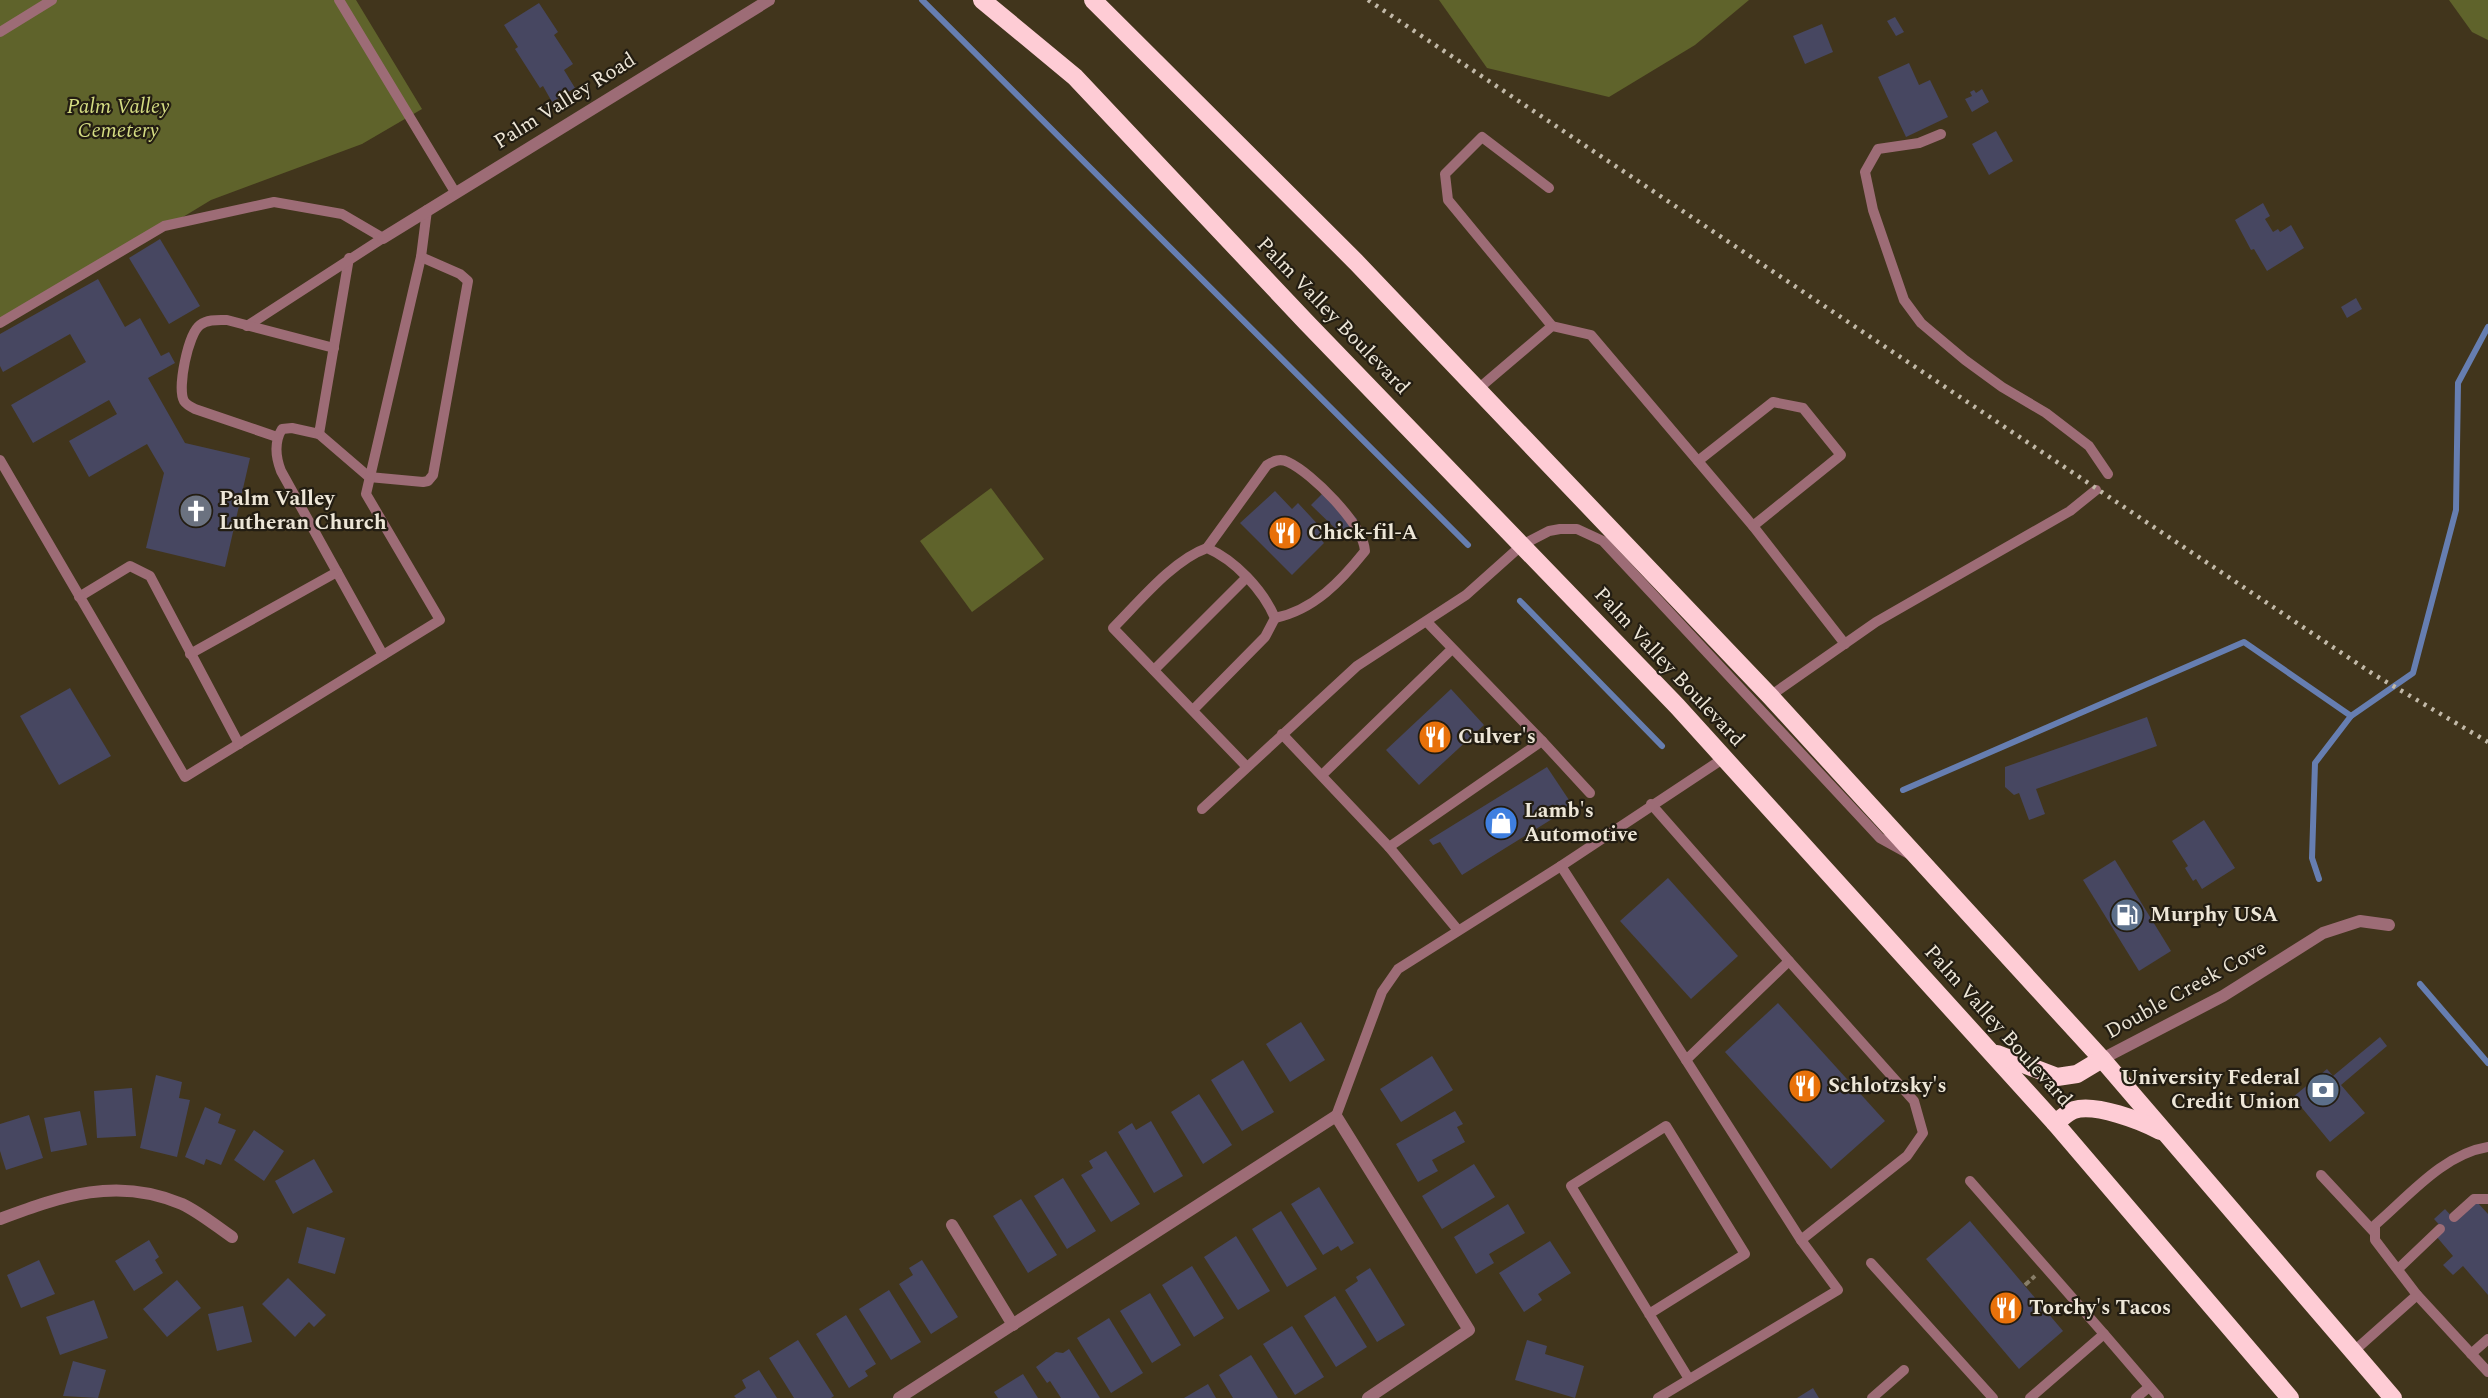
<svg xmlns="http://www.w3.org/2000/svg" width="2488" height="1398" viewBox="0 0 2488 1398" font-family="Spectral,serif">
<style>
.green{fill:#5f632b}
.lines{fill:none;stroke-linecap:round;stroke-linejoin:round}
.stream{stroke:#667eb1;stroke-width:6}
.building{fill:#474761}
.path{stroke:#887e69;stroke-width:4;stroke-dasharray:6 3;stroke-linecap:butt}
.lane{stroke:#9d6c76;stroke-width:10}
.street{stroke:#9d6c76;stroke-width:12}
.highway{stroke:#feccd5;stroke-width:18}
.rail{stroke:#c2b9a8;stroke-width:4.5;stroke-dasharray:3 6;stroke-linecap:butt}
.labels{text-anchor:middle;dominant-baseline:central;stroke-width:4.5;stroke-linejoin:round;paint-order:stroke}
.street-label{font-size:21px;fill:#ede6d7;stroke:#231d12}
.park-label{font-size:21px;font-style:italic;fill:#d4dc82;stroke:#231d12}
.poi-label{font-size:21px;font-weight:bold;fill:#ede6d7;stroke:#231d12;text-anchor:start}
</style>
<rect width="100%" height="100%" fill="#41351c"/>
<g class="green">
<path d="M0,0h356l66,109 -60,35 -151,56 -211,128z"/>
<path d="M1439,0h310l-54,45 -86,52 -122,-29z"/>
<path d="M2449,0h39v40l-16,-8z"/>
<path d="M991,488l53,71 -72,53 -52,-71z"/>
</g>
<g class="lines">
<g class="stream">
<path d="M922,0l546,545"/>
<path d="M1520,601l142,145"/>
<path d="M1903,790l341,-148 107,74"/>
<path d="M2319,879l-7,-21 3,-95 36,-47 62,-43 43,-163 2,-127 30,-56"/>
<path d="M2420,984l68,79"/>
</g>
</g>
<g class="building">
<path d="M539,3l19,29 -4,3 19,29 -9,6 11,18 -23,14 -9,-16 -3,2 -25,-39 3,-2 -14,-22z"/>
<path d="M1895,17l9,15 -8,4 -9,-15z"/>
<path d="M1822,24l11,28 -28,12 -12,-28z"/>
<path d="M1909,63l10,22 11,-5 18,37 -42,20 -28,-60z"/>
<path d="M1982,89l7,13 -17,10 -7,-13 7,-3 -2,-4 4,-2 2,3z"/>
<path d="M1996,131l17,30 -24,14 -17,-31z"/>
<path d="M2263,203l7,13 -5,3 8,13 5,-3 2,3 11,-7 13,23 -37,23 -13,-22 -3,1 -16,-30z"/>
<path d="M160,239l40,67 -31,18 -40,-66z"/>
<path d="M98,279l27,48 15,-9 21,38 8,-4 6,11 -27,15 37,65 65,15 -25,109 -79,-19 18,-75 -17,-29 -58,33 -20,-36 48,-27 -8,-14 -76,43 -22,-38 75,-43 -16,-28 -67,38 -3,-6v-32z"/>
<path d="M2356,298l6,11 -15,9 -6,-11z"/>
<path d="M1327,489l30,30 -16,15 -30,-29z"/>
<path d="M1275,491l17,18 6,-6 25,27 -5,6 6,7 -32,32 -52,-52z"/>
<path d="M70,688l41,68 -52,29 -39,-69z"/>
<path d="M1451,689l33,36 -65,60 -33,-35z"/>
<path d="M2147,717l10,29 -121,43 9,25 -16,6 -10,-27 -5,2 -9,-8v-20z"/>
<path d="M1547,767l26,39 -111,69 -22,-33 -7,3 -4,-5z"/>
<path d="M2204,820l31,48 -33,21 -6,-10 -3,2 -8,-13 3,-2 -16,-25z"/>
<path d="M2115,860l56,91 -32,20 -56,-91z"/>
<path d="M1668,878l70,78 -47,43 -71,-78z"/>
<path d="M1778,1003l107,118 -54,48 -106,-117z"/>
<path d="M1301,1022l24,38 -35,22 -24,-38z"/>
<path d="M2380,1037l7,9 -46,39 24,28 -35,29 -37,-45 34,-28 6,7z"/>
<path d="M1432,1056l21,34 -52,32 -21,-33z"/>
<path d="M1243,1060l31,52 -32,19 -31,-51z"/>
<path d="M156,1075l26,7 -3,16 11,2 -13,57 -37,-9z"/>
<path d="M132,1088l4,48 -39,2 -3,-47z"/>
<path d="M1199,1094l33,51 -29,19 -32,-52z"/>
<path d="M205,1107l16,7 -3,9 18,7 -15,35 -15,-6 -2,6 -19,-8z"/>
<path d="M80,1111l7,34 -36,7 -7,-34z"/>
<path d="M1455,1111l8,13 -6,3 8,15 -33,18 6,11 -20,11 -22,-38z"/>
<path d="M29,1115l14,43 -37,12 -6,-19v-27z"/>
<path d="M1151,1121l32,55 -29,17 -36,-61 14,-9 4,7z"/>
<path d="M254,1130l30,21 -20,30 -30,-21z"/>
<path d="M1106,1151l34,53 -29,18 -30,-47 12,-7 -4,-7z"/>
<path d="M314,1159l19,33 -40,22 -18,-33z"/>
<path d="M1474,1164l21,33 -53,32 -20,-33z"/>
<path d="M1063,1178l33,53 -29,18 -33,-53z"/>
<path d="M1319,1187l35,56 -13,8 -3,-5 -15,9 -32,-51z"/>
<path d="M1021,1199l36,56 -29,18 -35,-57z"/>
<path d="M2477,1202l11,12v81l-25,-29 -10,9 -10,-10 10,-9 -17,-20 8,-6 -10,-11 11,-10 11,12z"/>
<path d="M1508,1204l17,29 -36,21 5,9 -18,11 -22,-37z"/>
<path d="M1281,1211l36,58 -30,18 -35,-58z"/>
<path d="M1970,1221l93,110 -44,38 -93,-110z"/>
<path d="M307,1227l38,11 -10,36 -37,-11z"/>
<path d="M1236,1236l34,55 -32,19 -34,-53z"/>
<path d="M149,1240l10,17 -4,3 8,13 -29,18 -19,-30z"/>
<path d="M1550,1241l21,32 -33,21 4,6 -18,12 -25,-39z"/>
<path d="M39,1260l16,34 -34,14 -14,-33z"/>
<path d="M922,1260l36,57 -27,17 -32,-50 14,-9 -4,-7z"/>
<path d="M1192,1266l32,52 -30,19 -32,-52z"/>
<path d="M1370,1268l35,57 -28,17 -32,-52 13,-9 -2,-4z"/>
<path d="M288,1278l38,37 -12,12 -5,-5 -14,15 -33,-33z"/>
<path d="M177,1280l24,28 -34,29 -24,-28z"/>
<path d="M889,1290l32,52 -30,18 -32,-51z"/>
<path d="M1150,1293l31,52 -29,18 -32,-52z"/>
<path d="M1335,1296l32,51 -31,20 -32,-51z"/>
<path d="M94,1300l14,38 -48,17 -14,-38z"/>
<path d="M243,1306l9,36 -35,9 -9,-37z"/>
<path d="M846,1315l30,49 -11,7 3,5 -19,12 -33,-54z"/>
<path d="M1109,1318l34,55 -32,20 -34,-55z"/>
<path d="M1292,1326l32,51 -29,18 -32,-51z"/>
<path d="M798,1340l36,56 -3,2h-37l-25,-40z"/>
<path d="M1527,1340l20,6 -2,8 39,12 -9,32 -60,-18z"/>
<path d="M1069,1349l31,49h-39l-11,-17 -3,2 -11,-16 20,-15 7,1z"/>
<path d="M1251,1355l27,43h-45l-14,-23z"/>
<path d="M73,1361l33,9 -8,28 -35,-2z"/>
<path d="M759,1370l18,28h-41l-2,-2 12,-8 -4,-8z"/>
<path d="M1023,1374l15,24h-40l-4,-6z"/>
<path d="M1208,1384l8,14h-32z"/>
<path d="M1813,1388l6,10h-22z"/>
</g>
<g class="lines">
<path class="path" d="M2025,1285l10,-9"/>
<g class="lane">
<path d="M339,0l116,192"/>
<path d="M0,32l52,-32"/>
<path d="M1941,134l-22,9 -41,6 -13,23 8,38 31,90 17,23 44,37 37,27 44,26 43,33 19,28"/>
<path d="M1549,188l-67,-51 -37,37 3,26 104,126 39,9 162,191"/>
<path d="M349,258l-30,176 -27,-6 -10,1c-8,13 -6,29 -1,42l102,184"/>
<path d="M0,323l164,-97 110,-24 68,12 41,24 -136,88"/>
<path d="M1478,389l74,-63"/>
<path d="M319,434l50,43 54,5 5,-1 5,-6 35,-194 -8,-7 -39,-17"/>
<path d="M277,437l-82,-28c-4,-2 -9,-5 -11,-8 -7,-13 4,-67 16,-76 8,-6 18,-5 27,-5l107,28"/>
<path d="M0,460l185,317 255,-157 -74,-126 55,-237 6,-47"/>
<path d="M1698,461l75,-59 30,6 38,47 -88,71 92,118"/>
<path d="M1207,548l60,-83c7,-4 13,-7 21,-3 24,11 75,62 77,89 -24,30 -51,59 -90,67"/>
<path d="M79,597l51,-31 20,10 89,168"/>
<path d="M1427,622l115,119"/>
<path d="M190,654l147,-82"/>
<path d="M1154,670l92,-92"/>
<path d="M1770,696l106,-74 194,-111 26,-21"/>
<path d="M1193,710l72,-73 10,-19c-12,-28 -40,-58 -68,-70 -34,12 -68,54 -94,80l133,138"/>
<path d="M1282,734l107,113 153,-106 48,52"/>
<path d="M1322,775l130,-126"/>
<path d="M1202,809l155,-143 109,-71 56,-50 27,-14 11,-2h17l26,12 277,297 29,16"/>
<path d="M1389,847l68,82"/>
<path d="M1561,866l125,194 103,-99 -138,-157"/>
<path d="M1686,1060l115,180 106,-84 16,-23 -9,-32 -125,-140"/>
<path d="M1336,1116l46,-124 16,-23 163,-103 163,-108"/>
<path d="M2321,1175l54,58"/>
<path d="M1970,1181l134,153 -74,64"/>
<path d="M2454,1217l20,-18h14"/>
<path d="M1871,1263l122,135"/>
<path d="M2398,1269l42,-40"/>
<path d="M2417,1295l71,77"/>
<path d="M1649,1314l96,-60 -79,-128 -95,60 118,193"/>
<path d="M2104,1334l55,64"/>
<path d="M2354,1351l63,-56 -42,-55v-15c33,-28 68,-71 113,-78"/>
<path d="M2471,1354l17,-15"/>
<path d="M1658,1398l180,-108 -37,-50"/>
<path d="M1872,1398l32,-28"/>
<path d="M2136,1398l13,-11"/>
</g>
<g class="street">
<path d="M383,238l386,-238"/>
<path d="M2102,1059l121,-63 100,-63 37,-12 29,4"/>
<path d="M0,1219c62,-23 117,-43 182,-15 17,8 34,22 50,33"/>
<path d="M952,1225l61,100"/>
<path d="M899,1398l437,-282 133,214 -101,68"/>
</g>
<g class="highway">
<path d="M982,0l93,77 231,245 371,384 378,417 235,275"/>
<path d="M1093,0l263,262 414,434 332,363 291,339"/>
<path d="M1997,1054l60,23 20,-3 25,-15"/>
<path d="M2055,1123c6,-4 13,-11 19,-13 21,-7 68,11 86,21"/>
</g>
<path class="rail" d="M1368,0l1005,674 115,68"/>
</g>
<defs>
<symbol id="church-disc" viewBox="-11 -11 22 22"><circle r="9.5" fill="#6b7280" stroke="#231d12"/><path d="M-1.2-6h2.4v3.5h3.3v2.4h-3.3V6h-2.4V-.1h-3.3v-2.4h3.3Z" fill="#fff"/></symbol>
<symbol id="restaurant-disc" viewBox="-11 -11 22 22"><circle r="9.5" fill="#e8710a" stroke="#231d12"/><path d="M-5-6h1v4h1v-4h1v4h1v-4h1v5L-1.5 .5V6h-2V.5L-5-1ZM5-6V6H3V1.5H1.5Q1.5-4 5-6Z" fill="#fff"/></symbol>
<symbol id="shop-disc" viewBox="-11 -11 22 22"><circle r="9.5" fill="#3f7fe0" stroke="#231d12"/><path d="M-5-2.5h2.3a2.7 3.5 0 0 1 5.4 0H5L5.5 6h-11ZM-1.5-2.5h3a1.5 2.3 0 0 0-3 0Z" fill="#fff"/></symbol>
<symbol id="fuel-disc" viewBox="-11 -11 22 22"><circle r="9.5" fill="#5c6f8a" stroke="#231d12"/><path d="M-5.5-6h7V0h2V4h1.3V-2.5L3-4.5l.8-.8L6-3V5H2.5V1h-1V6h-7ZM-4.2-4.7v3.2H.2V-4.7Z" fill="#fff"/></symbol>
<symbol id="bank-disc" viewBox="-11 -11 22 22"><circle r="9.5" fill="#5c6f8a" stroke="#231d12"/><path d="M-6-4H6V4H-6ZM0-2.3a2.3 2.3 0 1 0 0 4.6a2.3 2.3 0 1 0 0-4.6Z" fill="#fff"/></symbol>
</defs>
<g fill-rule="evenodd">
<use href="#church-disc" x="177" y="492" width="38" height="38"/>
<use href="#restaurant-disc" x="1266" y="514" width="38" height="38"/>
<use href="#restaurant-disc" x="1416" y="718" width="38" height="38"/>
<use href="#shop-disc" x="1482" y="804" width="38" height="38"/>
<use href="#fuel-disc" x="2108" y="896" width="38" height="38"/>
<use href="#restaurant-disc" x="1786" y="1067" width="38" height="38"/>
<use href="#bank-disc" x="2304" y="1071" width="38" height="38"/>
<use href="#restaurant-disc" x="1987" y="1289" width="38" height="38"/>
</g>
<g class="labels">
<g class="street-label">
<text transform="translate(565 101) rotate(-32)">Palm Valley Road</text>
<text transform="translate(1333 316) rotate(46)">Palm Valley Boulevard</text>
<text transform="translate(1669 667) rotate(47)">Palm Valley Boulevard</text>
<text transform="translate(2186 990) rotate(-29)">Double Creek Cove</text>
<text transform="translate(1998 1026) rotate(48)">Palm Valley Boulevard</text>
</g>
<g class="park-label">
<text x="118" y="107">Palm Valley<tspan x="118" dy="24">Cemetery</tspan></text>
</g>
<g class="poi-label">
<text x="219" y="499">Palm Valley<tspan x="219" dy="24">Lutheran Church</tspan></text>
<text x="1308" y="533">Chick-fil-A</text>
<text x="1458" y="737">Culver's</text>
<text x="1524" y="811">Lamb's<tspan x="1524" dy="24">Automotive</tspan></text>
<text x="2150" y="915">Murphy USA</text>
<text x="2300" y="1078" text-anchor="end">University Federal<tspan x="2300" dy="24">Credit Union</tspan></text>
<text x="1828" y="1086">Schlotzsky's</text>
<text x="2029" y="1308">Torchy's Tacos</text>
</g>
</g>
</svg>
